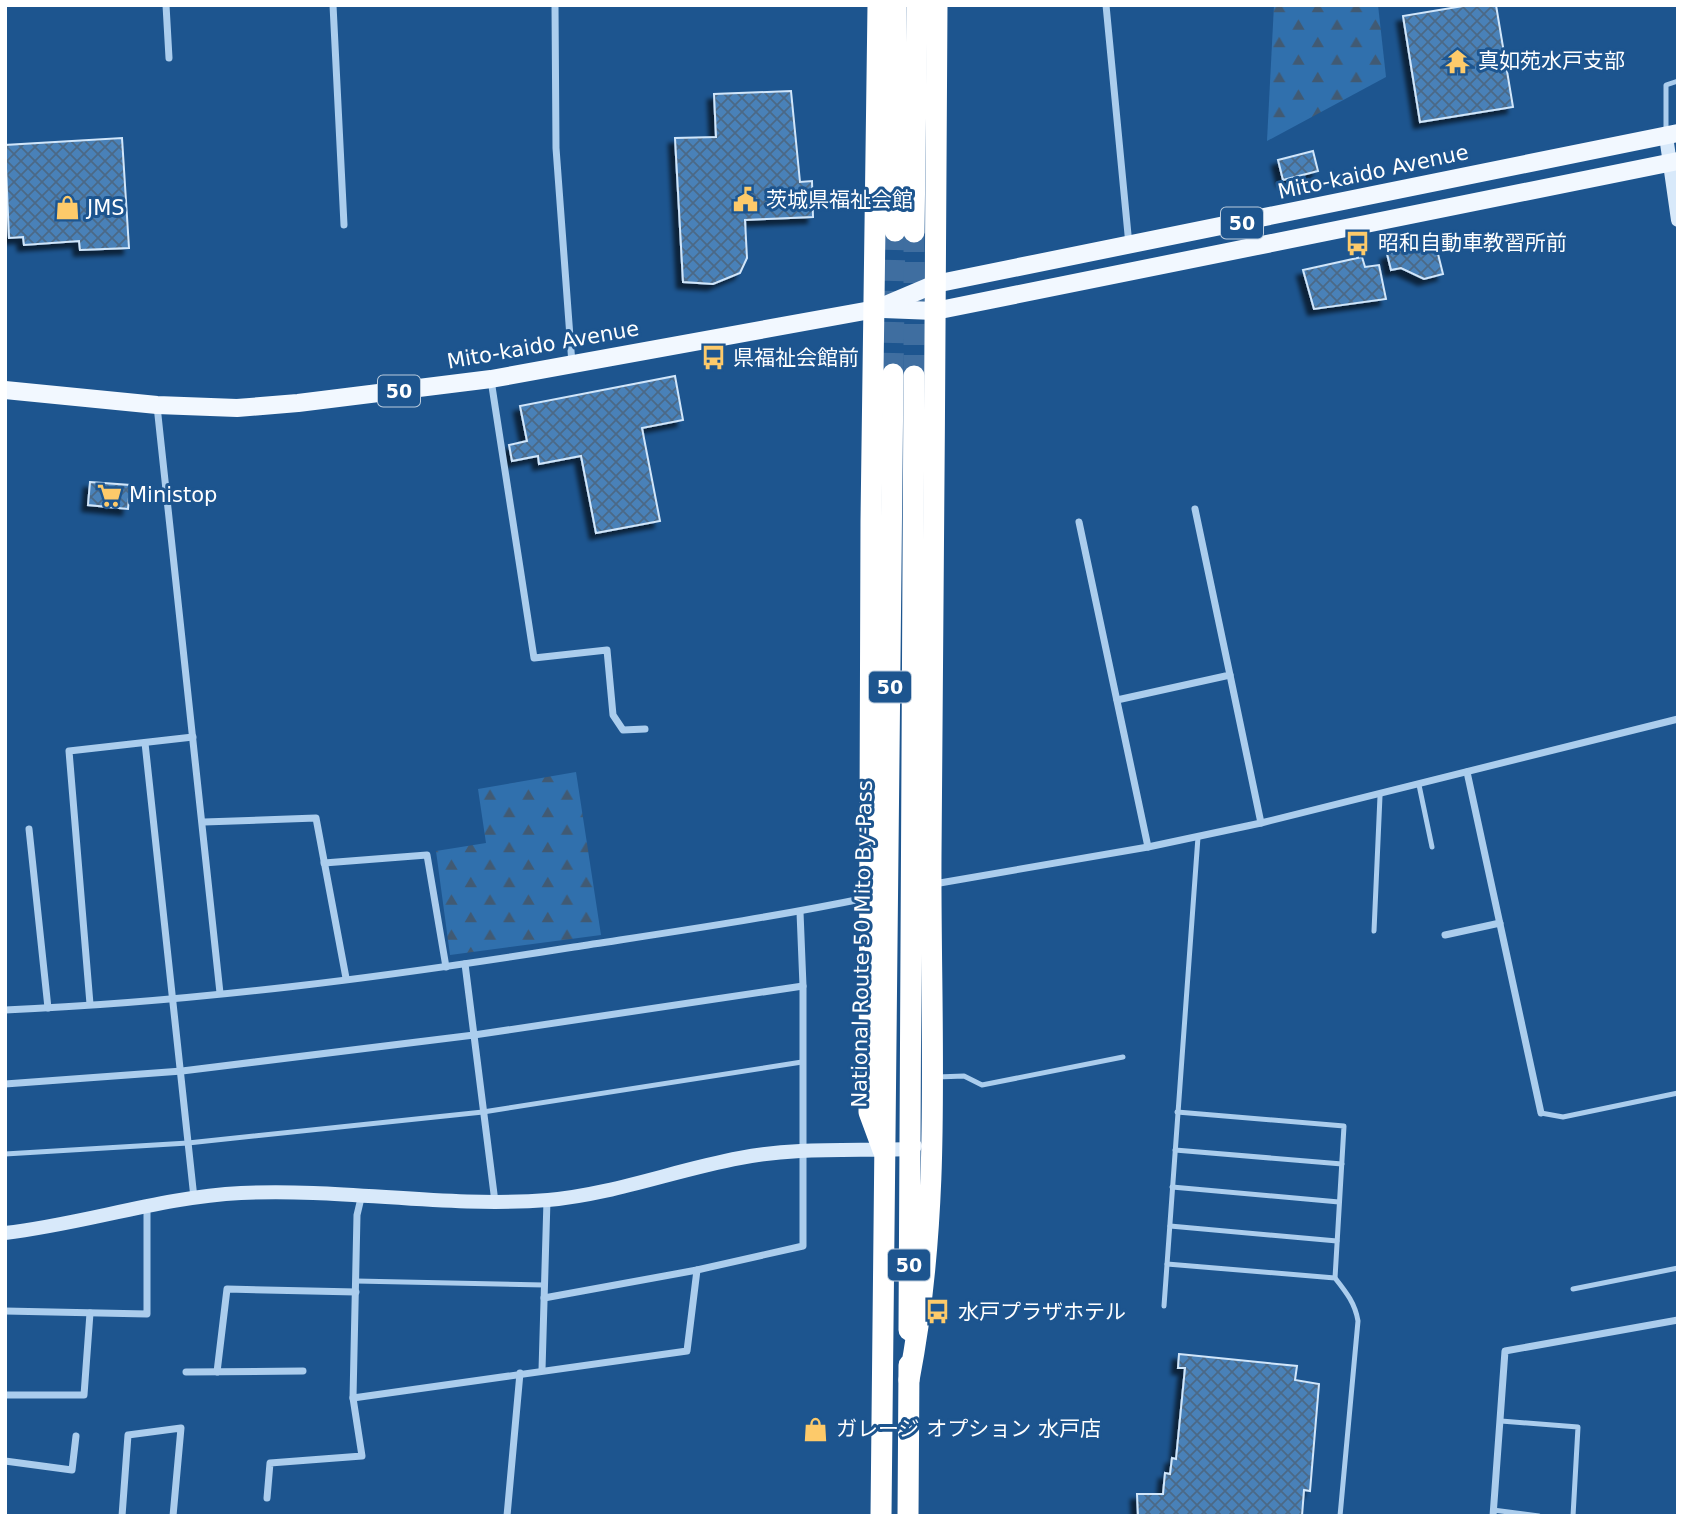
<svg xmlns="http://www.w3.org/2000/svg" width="1683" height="1521" viewBox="0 0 1683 1521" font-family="'DejaVu Sans','Noto Sans JP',sans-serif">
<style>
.forest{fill:url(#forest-firs)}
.building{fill:url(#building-cross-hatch);stroke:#d1e6fa;stroke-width:2;filter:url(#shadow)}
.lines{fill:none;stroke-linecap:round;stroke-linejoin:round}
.highway-tunnel{stroke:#3f6ea0;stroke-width:21;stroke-dasharray:21 10;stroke-linecap:butt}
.lane{stroke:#abcded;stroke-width:5}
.street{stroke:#abcded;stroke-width:7}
.secondary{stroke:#d8e9fa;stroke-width:14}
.primary{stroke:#f2f8ff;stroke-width:18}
.highway{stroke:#fff;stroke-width:21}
.labels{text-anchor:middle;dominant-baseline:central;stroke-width:6;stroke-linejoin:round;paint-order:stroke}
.shield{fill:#1d558f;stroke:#bcd;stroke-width:2}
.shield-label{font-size:19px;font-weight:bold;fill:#fff}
.poi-label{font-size:21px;fill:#fff;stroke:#1d558f;text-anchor:start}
.street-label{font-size:21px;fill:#fff;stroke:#1d558f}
</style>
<defs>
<pattern id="forest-firs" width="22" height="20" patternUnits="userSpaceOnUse" patternTransform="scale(1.75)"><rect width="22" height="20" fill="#3070ad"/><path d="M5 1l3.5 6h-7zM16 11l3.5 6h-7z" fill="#415a73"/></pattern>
<pattern id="building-cross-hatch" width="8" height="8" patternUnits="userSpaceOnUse" patternTransform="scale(1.75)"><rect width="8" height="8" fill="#4a81b8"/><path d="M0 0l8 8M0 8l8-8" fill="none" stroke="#4b6987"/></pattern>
<filter id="shadow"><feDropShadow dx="-6" dy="6" stdDeviation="2" flood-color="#0009"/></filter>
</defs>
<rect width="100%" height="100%" fill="#1d558f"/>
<g class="forest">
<path d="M1274,5h104l8,72 -119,64z"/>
<path d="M576,772l25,163 -151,20 -14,-104 50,-8 -8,-54z"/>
</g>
<g class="building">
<path d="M1469,5h27l17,102 -93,15 -17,-106z"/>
<path d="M791,91l9,91 12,-1 1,36 -68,3 2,38 -7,15 -27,11 -30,-2 -8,-144 41,-1 -2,-43z"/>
<path d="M122,138l7,110 -49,2 -1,-9 -55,4 -1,-8 -14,1 -4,-93z"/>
<path d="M1313,151l5,20 -35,9 -5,-20z"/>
<path d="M1435,242l8,32 -19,5 -23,-11 -10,2 -4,-16z"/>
<path d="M1362,257l3,10 14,-2 7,34 -72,10 -11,-39z"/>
<path d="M675,376l8,44 -41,8 18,93 -64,12 -15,-77 -42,8 -1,-8 -26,5 -3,-16 18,-4 -7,-35z"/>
<path d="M90,482l40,3 -2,24 -40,-4z"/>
<path d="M1179,1354l118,12 -2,14 24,4 -9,107 -6,-1 -2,26h-164l-1,-22h26l2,-21 5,1 2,-16 4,1 9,-91h-7z"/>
</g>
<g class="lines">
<g class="highway-tunnel">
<path d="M893,374l2,-143"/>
<path d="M914,376v-144"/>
</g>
<g class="lane">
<path d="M1666,132v-47l12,-4"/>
<path d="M1419,785l13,62"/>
<path d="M1374,931l6,-135"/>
<path d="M937,1077l27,-1 18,9 141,-28"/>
<path d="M1177,1112l167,14 -9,152"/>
<path d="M1541,1113l22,4 115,-24"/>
<path d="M1175,1150l167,14"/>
<path d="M5,1154l183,-11 295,-31 319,-50"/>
<path d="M1172,1187l167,15"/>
<path d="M1170,1226l167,15"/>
<path d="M1167,1264l168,14c11,14 20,25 23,43l-18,195"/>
<path d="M356,1281l188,4"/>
<path d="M1573,1289l105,-21"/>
<path d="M1164,1306l34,-469"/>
<path d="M1501,1421l77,6 -5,89"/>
<path d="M1493,1510l46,6"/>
</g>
<g class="street">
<path d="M166,5l3,53"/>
<path d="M333,5l11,220"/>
<path d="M555,5l1,143 16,216"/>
<path d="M1106,5l23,240"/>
<path d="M491,380l43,278 73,-8 6,65 10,15 22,-1"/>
<path d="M157,406l63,587"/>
<path d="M1079,522l69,325"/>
<path d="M1230,675l31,148"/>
<path d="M1117,700l113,-25 -35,-166"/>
<path d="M145,743l49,455"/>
<path d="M1467,772l74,341"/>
<path d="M204,822l112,-4 30,160"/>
<path d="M29,829l19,179"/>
<path d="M324,863l103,-8 19,112"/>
<path d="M934,884l214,-37 113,-24 417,-104"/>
<path d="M1445,935l55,-12"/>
<path d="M465,964l30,238"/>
<path d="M90,1004l-21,-253 124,-14"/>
<path d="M5,1010c190,-8 381,-33 569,-63 97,-15 195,-29 292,-49"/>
<path d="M5,1084l177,-13 292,-36 329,-49"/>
<path d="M362,1194l-5,21 -4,183 334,-47 10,-81 106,-24v-260l-3,-74"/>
<path d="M544,1298l153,-28"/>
<path d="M5,1311l142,3v-108"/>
<path d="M542,1370l5,-170"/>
<path d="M186,1372l117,-1"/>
<path d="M217,1372l10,-83 129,3"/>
<path d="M5,1395h79l6,-82"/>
<path d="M5,1461l67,9 4,-34"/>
<path d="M267,1498l3,-35 92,-7 -9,-58"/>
<path d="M122,1516l6,-81 53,-7 -8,88"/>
<path d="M507,1516l13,-143"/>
<path d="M1493,1516l12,-165 173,-31"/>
</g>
<g class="secondary">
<path d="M1666,136l12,84"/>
<path d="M5,1233c79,-9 156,-36 236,-40 102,-5 205,15 307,7 66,-6 127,-30 192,-42 56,-11 113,-7 169,-9l6,-3"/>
</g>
<g class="primary">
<path d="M883,309l52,2 743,-150"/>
<path d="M5,390l152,15 80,3 61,-5 193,-24 385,-70 59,-25 743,-151"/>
</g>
<g class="highway">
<path d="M878,5l-7,516 -2,591 14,38"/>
<path d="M895,231l1,-226"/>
<path d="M914,232l3,-227"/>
<path d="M909,1330l5,-954"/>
<path d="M909,1380c34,-176 21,-347 22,-524 2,-284 5,-567 6,-851"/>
<path d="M881,1516l12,-1142"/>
<path d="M908,1516l1,-151"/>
</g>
</g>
<defs>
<symbol id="temple-bare" viewBox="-9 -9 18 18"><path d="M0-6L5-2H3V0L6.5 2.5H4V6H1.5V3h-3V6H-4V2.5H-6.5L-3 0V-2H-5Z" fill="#fdca6a" stroke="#1d558f" stroke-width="2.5" paint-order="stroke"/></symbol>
<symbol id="civic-bare" viewBox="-9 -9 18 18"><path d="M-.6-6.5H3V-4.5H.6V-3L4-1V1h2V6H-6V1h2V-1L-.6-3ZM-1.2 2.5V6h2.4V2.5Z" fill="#fdca6a" stroke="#1d558f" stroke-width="2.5" paint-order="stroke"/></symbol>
<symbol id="shop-bare" viewBox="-9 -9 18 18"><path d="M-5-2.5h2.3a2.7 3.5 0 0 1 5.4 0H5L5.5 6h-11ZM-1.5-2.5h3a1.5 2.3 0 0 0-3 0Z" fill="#fdca6a" stroke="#1d558f" stroke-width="2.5" paint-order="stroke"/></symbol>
<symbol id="bus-bare" viewBox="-9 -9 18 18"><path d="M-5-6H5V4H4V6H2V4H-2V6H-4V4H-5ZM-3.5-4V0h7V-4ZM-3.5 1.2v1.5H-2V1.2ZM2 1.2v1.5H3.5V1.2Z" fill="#fdca6a" stroke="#1d558f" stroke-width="2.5" paint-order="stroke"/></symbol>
<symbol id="supermarket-bare" viewBox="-9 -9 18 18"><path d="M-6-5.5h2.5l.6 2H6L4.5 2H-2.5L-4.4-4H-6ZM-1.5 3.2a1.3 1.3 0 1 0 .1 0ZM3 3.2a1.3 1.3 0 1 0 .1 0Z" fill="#fdca6a" stroke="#1d558f" stroke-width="2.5" paint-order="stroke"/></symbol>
</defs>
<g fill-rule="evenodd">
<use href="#temple-bare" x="1440" y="44" width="35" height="35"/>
<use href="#civic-bare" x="728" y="182" width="35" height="35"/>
<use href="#shop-bare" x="50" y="190" width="35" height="35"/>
<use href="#bus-bare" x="1340" y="226" width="35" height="35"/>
<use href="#bus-bare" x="696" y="340" width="35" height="35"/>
<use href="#supermarket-bare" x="92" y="478" width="35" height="35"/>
<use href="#bus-bare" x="920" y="1294" width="35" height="35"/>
<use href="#shop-bare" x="798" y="1412" width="35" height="35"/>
</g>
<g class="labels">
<g class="shield">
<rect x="1221" y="207.5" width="42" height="31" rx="5"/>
<rect x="378" y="375.5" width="42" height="31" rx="5"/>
<rect x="869" y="671.5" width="42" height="31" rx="5"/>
<rect x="888" y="1249.5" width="42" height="31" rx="5"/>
</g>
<g class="shield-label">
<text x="1242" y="223">50</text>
<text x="399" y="391">50</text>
<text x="890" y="687">50</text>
<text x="909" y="1265">50</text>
</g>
<g class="poi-label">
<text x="1478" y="61">真如苑水戸支部</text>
<text x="766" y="200">茨城県福祉会館</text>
<text x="87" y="208">JMS</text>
<text x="1378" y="243">昭和自動車教習所前</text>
<text x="733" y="358">県福祉会館前</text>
<text x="129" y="495">Ministop</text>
<text x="958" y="1312">水戸プラザホテル</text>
<text x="836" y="1429">ガレージ オプション 水戸店</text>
</g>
<g class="street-label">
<text transform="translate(1373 172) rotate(-12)">Mito-kaido Avenue</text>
<text transform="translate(543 345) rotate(-10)">Mito-kaido Avenue</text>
<text transform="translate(862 944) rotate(-89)">National Route 50 Mito By-Pass</text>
</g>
</g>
<rect width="1683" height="1521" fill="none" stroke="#ffffff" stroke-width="14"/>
</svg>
